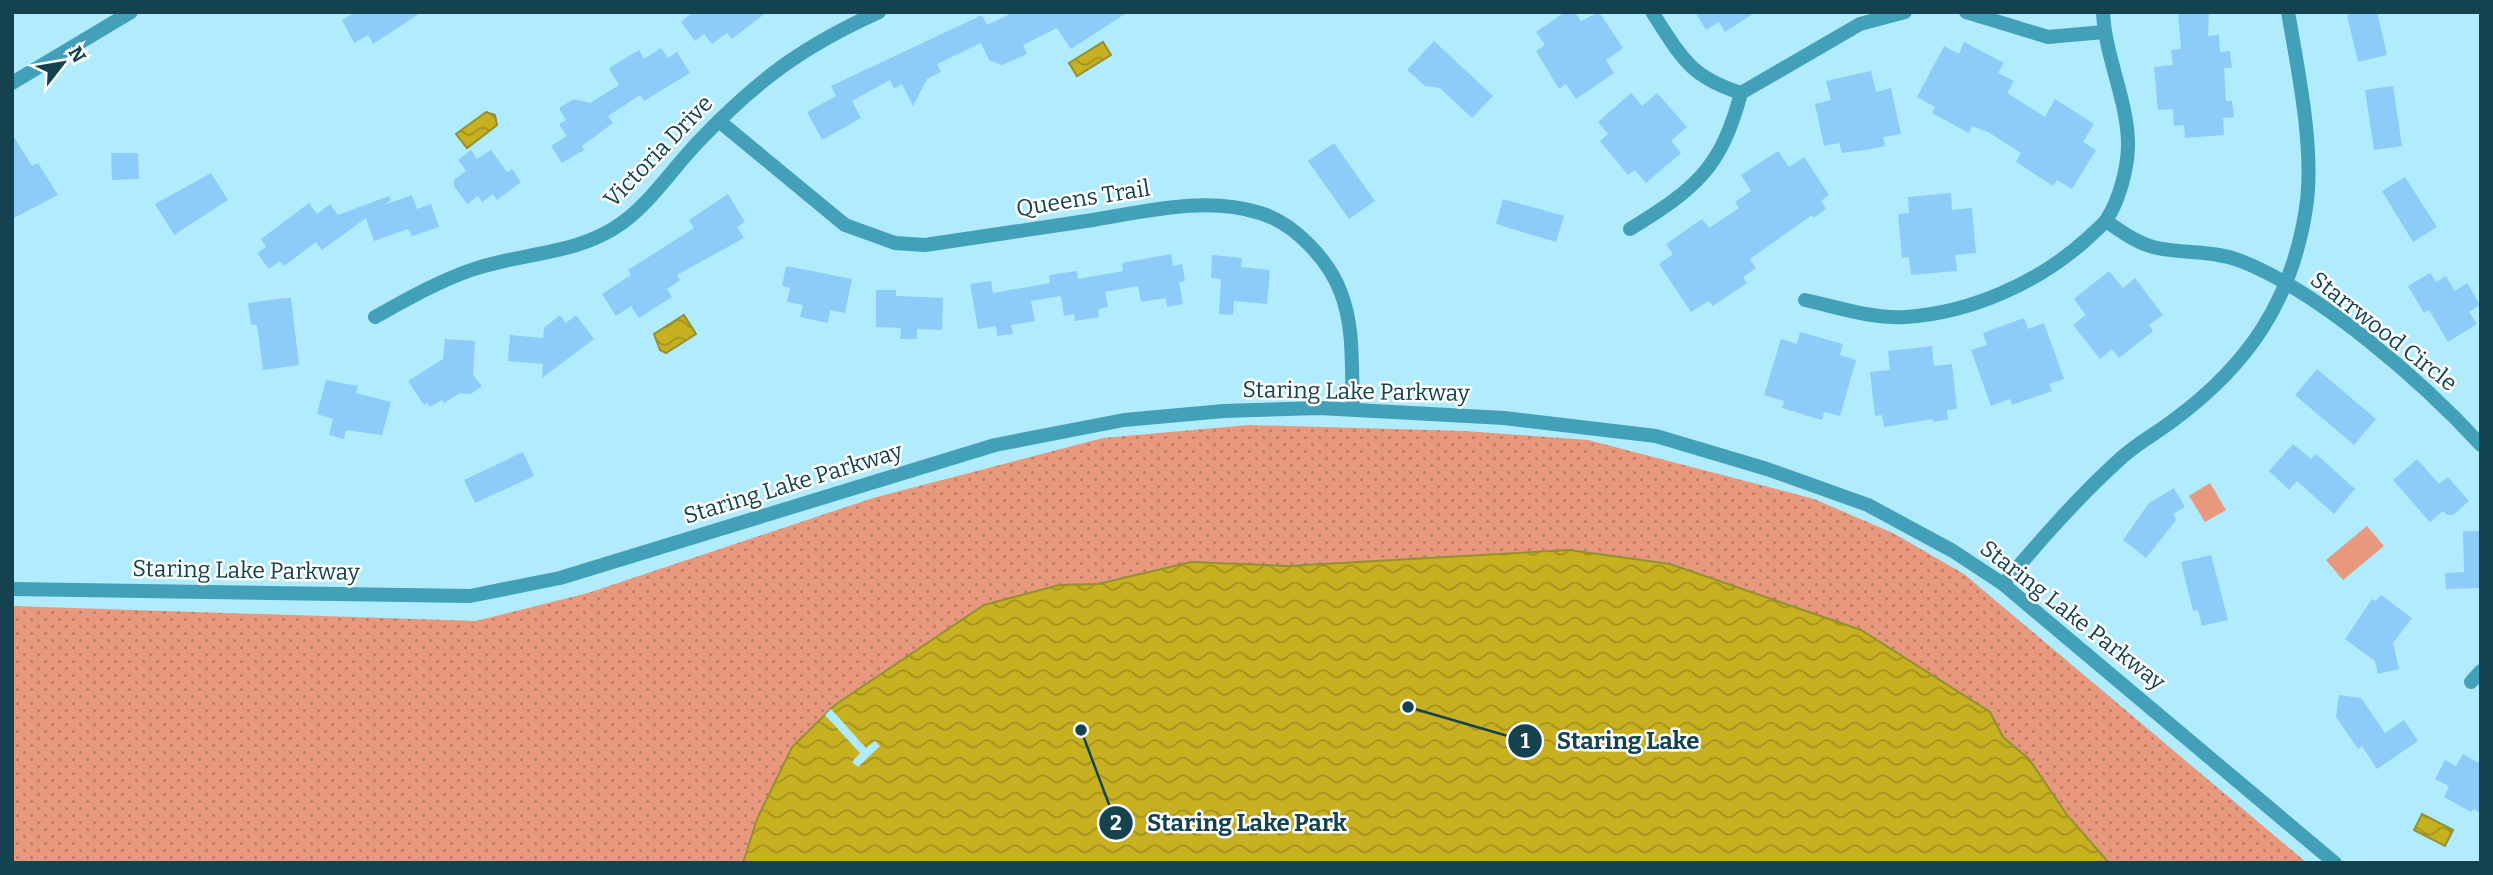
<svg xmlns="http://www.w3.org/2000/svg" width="2493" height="875" viewBox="0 0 2493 875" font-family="Bitter,serif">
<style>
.grass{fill:#e8987d}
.park{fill:url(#park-dots)}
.water{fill:url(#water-waves);stroke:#92902f;stroke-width:2}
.pier{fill:#b0ebfe}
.building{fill:#8dccf8}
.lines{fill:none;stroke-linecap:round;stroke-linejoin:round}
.minor{stroke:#43a0b9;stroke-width:14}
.tertiary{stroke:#43a0b9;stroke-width:14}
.labels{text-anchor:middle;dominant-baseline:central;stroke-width:5;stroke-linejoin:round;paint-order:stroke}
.street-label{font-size:23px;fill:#14434f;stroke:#fff}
.leader{fill:none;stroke:#14434f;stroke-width:2.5}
.callout-dot{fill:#14434f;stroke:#fff;stroke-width:2.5}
.mark-label{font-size:21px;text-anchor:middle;font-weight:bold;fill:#fff}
.callout-label{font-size:24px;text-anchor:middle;font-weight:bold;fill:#14434f;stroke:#fff;stroke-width:5;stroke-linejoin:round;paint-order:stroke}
</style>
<defs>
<pattern id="park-dots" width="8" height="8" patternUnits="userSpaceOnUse" patternTransform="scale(1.75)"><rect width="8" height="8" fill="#e8987d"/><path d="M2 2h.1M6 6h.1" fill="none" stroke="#bb7e69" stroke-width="1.8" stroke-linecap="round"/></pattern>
<pattern id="water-waves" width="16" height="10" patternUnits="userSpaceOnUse" patternTransform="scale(1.75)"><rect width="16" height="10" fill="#c8b121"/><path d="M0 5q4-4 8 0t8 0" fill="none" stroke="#a1921f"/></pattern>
</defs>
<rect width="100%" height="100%" fill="#b0ebfe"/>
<g class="grass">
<path d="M2210,483l16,27 -21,12 -16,-26z"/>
<path d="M2367,526l17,20 -41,34 -17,-20z"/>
</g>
<path class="park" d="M1249,425l216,6 123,9 226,59 79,34 71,41 343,289h-2295v-257l464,15 112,-28 285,-95 230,-60z"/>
<g class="water">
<path d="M1103,42l8,13 -34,21 -8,-13z"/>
<path d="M486,112l9,3 2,10 -30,23 -11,-14z"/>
<path d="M684,315l12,19 -30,19 -6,-3 -6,-16z"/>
<path d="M1569,550l101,14 191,66 129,82 13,25 26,22 38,56 42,48h-1366l14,-44 35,-72 43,-42 149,-100 75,-20 39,-1 93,-22 97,4z"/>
<path d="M2422,814l31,16 -8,16 -31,-16z"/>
</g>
<path class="pier" d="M831,709l35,39 9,-7 5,5 -22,21 -6,-5 8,-9 -35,-38z"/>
<g class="building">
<path d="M356,12h66l-49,32 -5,-9 -14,8 -12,-23z"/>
<path d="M693,12h74l-35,27 -5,-6 -15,11 -8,-10 -9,7 -14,-19z"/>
<path d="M1014,12h114l-57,37 -14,-21 -34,17 4,9 -25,11 -13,-5 -8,-17 -44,21 4,8 -14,7 -14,27 -11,-22 -8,5 -4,-9 -38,21 9,17 -39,22 -15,-28 29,-16 -5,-10 151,-71 5,10z"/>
<path d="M1565,12h10l6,9 18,-9 24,36 -17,12 8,13 -38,26 -10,-15 -7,5 -23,-38 9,-6 -9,-13z"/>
<path d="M1695,12h61l-31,20 -6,-10 -13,8z"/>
<path d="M2178,12h31l-1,24 11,-1 1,17 10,-1 2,17h-8l2,33h6l2,16 -11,1 1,17 -39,3 -1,-13 -10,1 -1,-17 -15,1 -4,-43 19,-2 -2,-15 10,-1z"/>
<path d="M2357,12h20l10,43 -29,7 -11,-47z"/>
<path d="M1434,41l59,55 -21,22 -32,-30 -15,-2 -18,-16z"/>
<path d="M1964,42l40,21 -6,10 16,8 -7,12 38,24 10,-18 39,25 -11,18 13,8 -24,39 -15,-9 -4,6 -37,-24 5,-9 -33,-21 -16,-6 -3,7 -37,-20 3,-6 -18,-10 27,-51 15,8z"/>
<path d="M661,48l7,10 9,-6 13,21 -46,28 -4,-6 -32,21 5,7 -31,23 2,4 -22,13 -11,-17 16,-10 -8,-12 7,-4 -7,-12 15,-9 16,4 29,-18 -10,-17 30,-18 5,9z"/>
<path d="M1871,71l5,21 15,-4 10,46 -18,3 2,9 -14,3 -29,4 -3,-10 -15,3 -9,-42 16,-4 -5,-19z"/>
<path d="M2393,86l9,60 -28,4 -9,-60z"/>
<path d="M1631,93l11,13 15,-13 30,34 -16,14 10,12 -35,30 -11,-13 -7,5 -28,-34 8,-7 -10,-12z"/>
<path d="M12,134l20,32 6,-3 20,32 -46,24z"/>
<path d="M1334,143l41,58 -26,18 -41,-58z"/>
<path d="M471,150l6,9 14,-9 16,22 5,-3 9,13 -24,18 -4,-6 -11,8 -4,-6 -11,8 -13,-18v-6l12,-9 -8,-11z"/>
<path d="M1778,151l11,16 15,-10 25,38 -8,6 5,8 -12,9 -2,-3 -62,44 6,9 -13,9 4,6 -34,23 -4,-5 -18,11 -32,-48 14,-10 -7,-10 36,-25 7,9 30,-20 -4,-6 16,-11 -10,-16z"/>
<path d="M111,153h27l1,26 -27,1z"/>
<path d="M211,173l17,27 -54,35 -19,-31z"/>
<path d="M2405,177l32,50 -24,15 -31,-51z"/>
<path d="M1951,193l1,17 20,-2 4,45 -21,2 2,16 -46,4 -2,-18 -7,1 -4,-44 11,-1 -1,-16z"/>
<path d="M728,194l17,28 -8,5 7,11 -67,37 3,5 -13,9 5,8 -33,21 -8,-12 -15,10 -14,-22 29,-19 -3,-5 66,-42 -5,-8z"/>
<path d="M412,195l5,14 14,-5 8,23 -27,9 -4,-7 -34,12 -8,-23 -44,32 -6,-8 -32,24 -4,-5 -11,8 -12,-16 9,-6 -5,-8 48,-36 8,11 13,-10 8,11 51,-19 2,4 -7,5z"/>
<path d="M1503,199l61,17 -8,26 -60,-18z"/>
<path d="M1171,254l2,12 9,-2 3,17 -6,1 4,22 -16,3 -1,-9 -25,4 -3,-16 -33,6 3,15 -10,2 1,8 -24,4 -1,-7 -10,2 -3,-20 -30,5 4,20 -24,4 2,9 -16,2 -1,-10 -18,3 -8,-45 21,-3 2,12 57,-10 -1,-8 28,-4 1,8 45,-8 -1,-8z"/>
<path d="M1212,255l30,3 -1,9 29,3 -3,34 -33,-3 -1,14 -14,-1 2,-35 -10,-1z"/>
<path d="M786,266l66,13 -7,34 -15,-3 -2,13 -28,-6 3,-12 -16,-3 3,-14 -8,-2z"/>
<path d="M2109,271l14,17 12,-10 28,37 -14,10 4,6 -34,27 -7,-9 -12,10 -27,-34 13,-10 -12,-16z"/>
<path d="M2430,273l6,9 10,-6 9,15 12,-8 13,22 -11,7 8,12 -29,18 -19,-32 -5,3 -16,-27z"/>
<path d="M876,290h20v6l47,2 -1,32 -25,-1v10h-17l1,-11 -25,-1z"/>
<path d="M284,298h7l8,67 -36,5 -6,-45h-6l-3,-22z"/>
<path d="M560,315l6,8 10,-8 18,24 -52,39 1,-14 -35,-3 2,-26 33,3 1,-10z"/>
<path d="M2024,318l4,11 16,-6 20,56 -15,5 3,7 -40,14 -2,-6 -19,7 -20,-56 16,-5 -4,-12z"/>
<path d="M1800,332l43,12 -3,11 16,5 -16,56 -16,-4 -2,8 -40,-12 2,-7 -20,-6 17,-56 16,5z"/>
<path d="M445,339l30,2 -2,34 9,11 -11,8 -11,-1 -16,10 -2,-3 -12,7 -3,-4 -3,2 -16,-24 35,-22z"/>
<path d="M1932,346l2,20 18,-2 5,45 -10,1 1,10 -15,2v-3l-49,8 -2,-12 -7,1 -5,-44 20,-2 -2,-19z"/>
<path d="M2317,369l59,50 -22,26 -59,-50z"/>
<path d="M326,380l32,6 -2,7 35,9 -9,33 -36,-5 -2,9 -15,-4 4,-16 -16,-5z"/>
<path d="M2293,444l18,15 5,-5 39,35 -21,25 -37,-33 -8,9 -20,-19z"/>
<path d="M523,452l11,24 -59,27 -11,-23z"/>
<path d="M2417,459l22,25 9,-7 21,24 -16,14h-6l-4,-4 -13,11 -37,-42z"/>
<path d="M2174,488l11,19 -12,7 3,6 -30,38 -23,-18 26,-37z"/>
<path d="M2463,531h18v57l-35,1 -1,-16 19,-1z"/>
<path d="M2211,555l17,65 -26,6 -4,-16 -5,1 -12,-49z"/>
<path d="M2381,595l31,23 -19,25 6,26 -21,5 -3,-13 -30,-22 27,-40 4,2z"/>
<path d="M2339,695l22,3 24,35 19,-13 14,21 -41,28 -15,-23 -4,3 -22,-32z"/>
<path d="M2463,754l18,10v49l-8,-4 -2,3 -27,-15 5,-11 -14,-7 10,-19 11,6z"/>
</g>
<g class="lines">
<g class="minor">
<path d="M1652,12c29,44 36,64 89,81l119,-69 45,-12"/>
<path d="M1966,12l82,25 56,-5"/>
<path d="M12,83l119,-71"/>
<path d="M719,121l126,104 50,18 30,2c56,-8 112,-17 168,-25 55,-9 113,-24 167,-7 34,10 69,47 81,80 14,36 10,78 12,116"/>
<path d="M2106,221c16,11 32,23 51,27 29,6 56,2 84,13 79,31 182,121 240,184"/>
<path d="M1630,229c65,-40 91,-60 111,-136"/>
<path d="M1805,300c32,7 67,19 100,17 66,-4 135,-35 183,-79 6,-6 14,-12 19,-19 12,-19 20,-48 21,-71 1,-46 -23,-90 -25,-136"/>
<path d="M375,317c31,-17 62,-35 96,-47 51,-18 105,-14 151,-47 30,-22 51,-55 77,-82 57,-60 104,-95 180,-129"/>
<path d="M2471,682l10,-11"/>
</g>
<g class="tertiary">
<path d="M2003,584c37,-43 74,-86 116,-124 17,-16 38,-27 56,-41 74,-55 117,-119 131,-211 9,-57 -8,-138 -18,-196"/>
<path d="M12,589l458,7 90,-18 435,-133 129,-25 100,-9 95,-3 185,10 152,18 111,33 101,36 85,46 50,33 332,279"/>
</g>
</g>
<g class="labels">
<g class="street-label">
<text transform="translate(658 151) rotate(-46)">Victoria Drive</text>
<text transform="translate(1083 198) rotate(-9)">Queens Trail</text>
<text transform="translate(2384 331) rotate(38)">Starrwood Circle</text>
<text transform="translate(1356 391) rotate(1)">Staring Lake Parkway</text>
<text transform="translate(793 483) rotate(-17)">Staring Lake Parkway</text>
<text transform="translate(246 570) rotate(1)">Staring Lake Parkway</text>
<text transform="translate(2073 615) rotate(38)">Staring Lake Parkway</text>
</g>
</g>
<path class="leader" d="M1408 707L1525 741M1081 730L1116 823"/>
<g class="callout-dot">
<circle cx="1408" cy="707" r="7"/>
<circle cx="1081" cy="730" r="7"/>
<circle cx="1525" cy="741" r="18"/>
<circle cx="1116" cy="823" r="18"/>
</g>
<g class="mark-label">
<text x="1525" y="748">1</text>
<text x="1116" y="830">2</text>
</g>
<g class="callout-label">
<text x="1628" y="749">Staring Lake</text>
<text x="1247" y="831">Staring Lake Park</text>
</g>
<rect width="2493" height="875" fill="none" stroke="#14434f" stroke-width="28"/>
<g transform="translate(63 63) rotate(59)" stroke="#ffffff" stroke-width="5" paint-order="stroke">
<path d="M0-5L12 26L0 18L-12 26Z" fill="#14434f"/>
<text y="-10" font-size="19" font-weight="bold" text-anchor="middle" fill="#14434f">N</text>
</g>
</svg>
